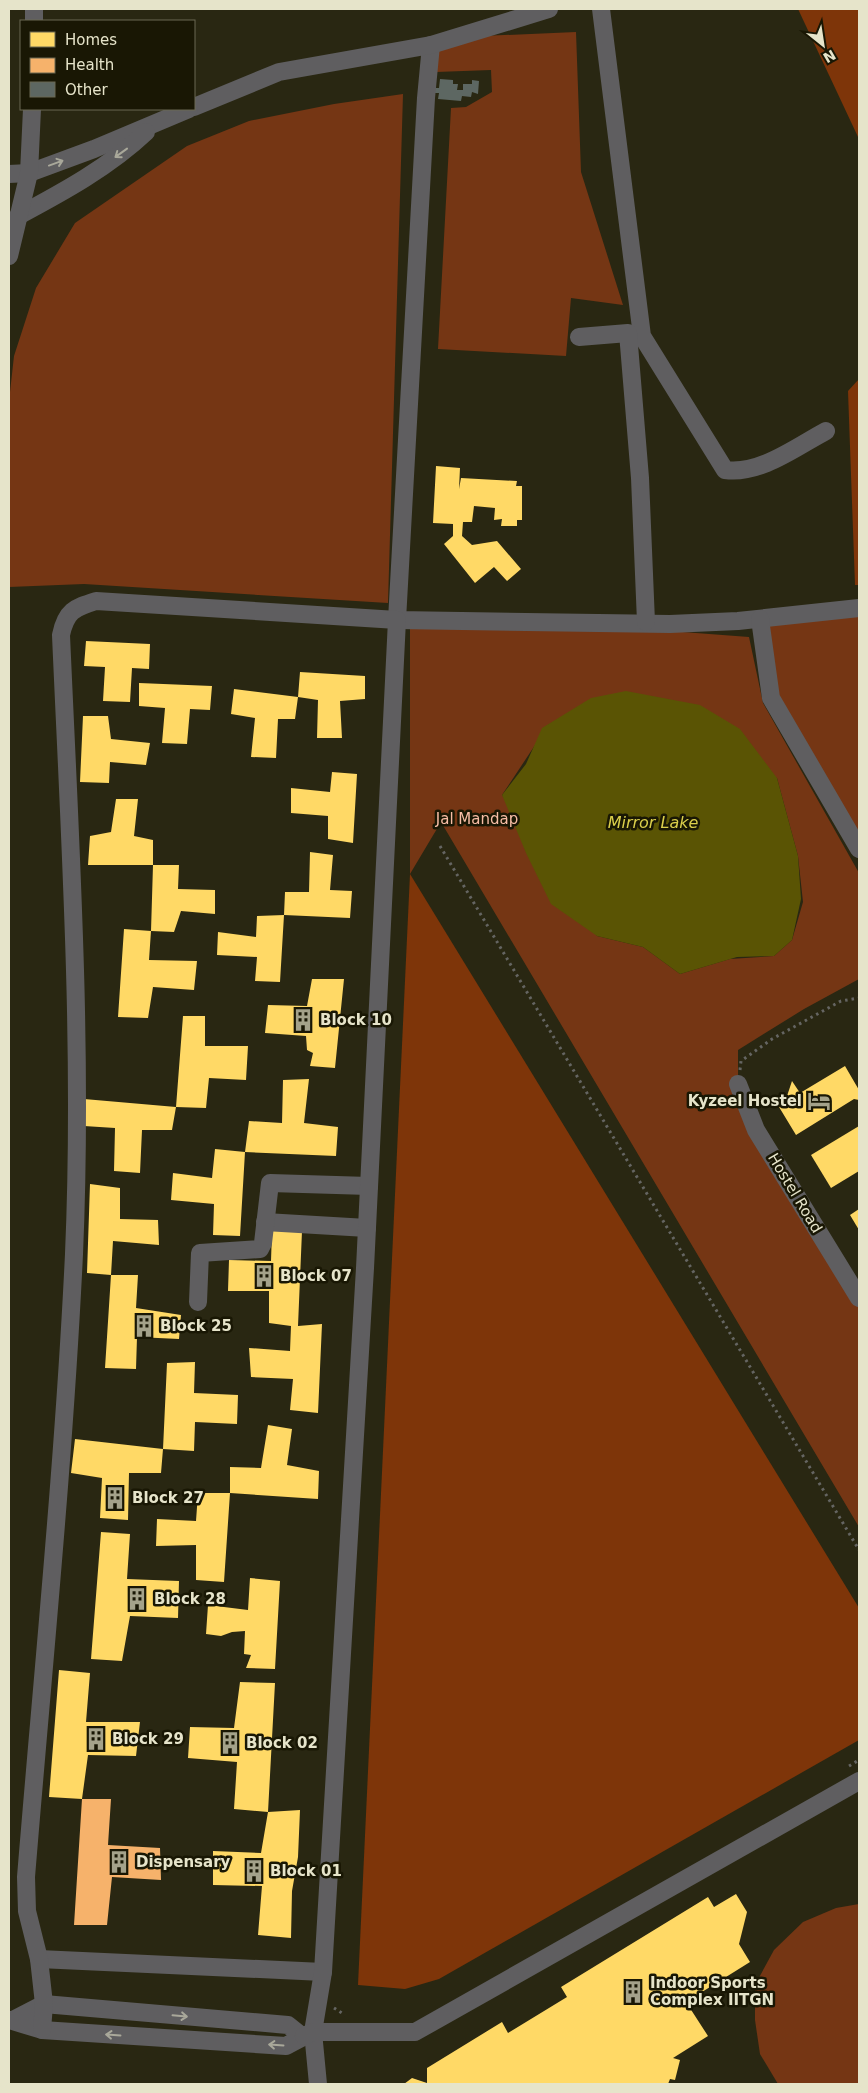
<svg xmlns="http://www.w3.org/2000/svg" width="868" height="2093" viewBox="0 0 868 2093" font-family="'DejaVu Sans',sans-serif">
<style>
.green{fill:#753614;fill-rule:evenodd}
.forest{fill:#7e3509}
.water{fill:#5a5404}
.homes{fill:#ffd966}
.health{fill:#f6b26b}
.building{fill:#5d6762}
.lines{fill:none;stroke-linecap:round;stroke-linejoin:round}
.path{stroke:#656562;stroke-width:3;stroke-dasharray:2.5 4;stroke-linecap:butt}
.minor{stroke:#5f5e60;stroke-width:18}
.oneway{stroke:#a9a89a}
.labels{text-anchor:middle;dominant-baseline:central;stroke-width:5;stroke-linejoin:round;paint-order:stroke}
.park-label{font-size:15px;fill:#f7bda5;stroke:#191704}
.poi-label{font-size:15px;font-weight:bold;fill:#e6e4ca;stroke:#191704;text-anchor:start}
.street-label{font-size:15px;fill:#e6e4ca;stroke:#191704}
.water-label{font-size:16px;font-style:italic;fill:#dbcf4b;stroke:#191704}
</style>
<rect width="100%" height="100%" fill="#292712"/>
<g class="green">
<path d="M576,32l5,140 42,133 -52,-7 -5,58 -128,-7 13,-241 15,-1 26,-15 -1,-22 -55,2 -1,-34z"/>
<path d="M403,94l-15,509 -304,-19 -75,3v-186l5,-45 22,-68 39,-65 112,-77 62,-25 85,-17z"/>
<path d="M859,611v235l-91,-160 -8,-67z"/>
<path d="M410,619l140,3 199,15 14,66 96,170v106l-55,30 -66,41v34l121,220v223l-418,-705 -31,52zM549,724l228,54 21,78 5,46 -11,38 -18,16 -44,3 -50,15 -37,-27 -46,-11 -95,-141z"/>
<path d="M859,1904v180h-81l-18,-30 -5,-34v-35l19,-35 29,-28 33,-14z"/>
</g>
<g class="forest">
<path d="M798,9h61v130z"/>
<path d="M859,379v206h-4l-7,-194z"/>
<path d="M410,874l449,734v132l-420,239 -34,10 -47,-4z"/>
</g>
<path class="water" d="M626,691l74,14 40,24 37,49 21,78 3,43 -9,41 -18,16 -37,1 -57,17 -37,-27 -46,-11 -46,-32 -25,-51 -24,-58 24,-31 16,-36 49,-30z"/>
<g class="homes">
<path d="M436,466l24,2 -1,21 2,-11 56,3 -1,5h6v34h-5v6h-16l1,-7 -8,1 1,-12 -21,-2 -2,16h-9l-1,14 10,9 25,-4 24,28 -14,12 -13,-14 -19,16 -31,-39 9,-8v-12l-20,-1z"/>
<path d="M86,641l64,3 -1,25 -17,-1 -2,34 -27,-1 2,-34 -21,-1z"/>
<path d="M300,672l65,4v23l-25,2 2,37h-25l1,-38 -20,-3z"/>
<path d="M139,683l73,3 -2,24 -20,-1 -3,35 -25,-1 3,-35 -26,-2z"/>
<path d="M234,689l64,8 -3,22h-17l-2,39 -25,-1 4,-39 -24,-4z"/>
<path d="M83,716h25l3,23 39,4 -4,22 -36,-3 -1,21 -29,-1z"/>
<path d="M332,772l25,2 -4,69 -25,-4v-23l-37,-3v-25l39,4z"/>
<path d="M116,799h22l-4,37 19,4v25h-65l2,-29 21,-4z"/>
<path d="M310,852l23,3 -3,35 22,1 -2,27 -66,-3 -4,67 -25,-1 2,-24 -40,-2 1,-23 38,5 1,-21 27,-1 1,-23h24z"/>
<path d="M153,865h26l-1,24 37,1v24l-34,-3 -7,21 -23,-1z"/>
<path d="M124,929l27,2 -2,29 48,1 -3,29 -41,-3 -5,31 -30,-1z"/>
<path d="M312,979h32l-9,89 -25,-2 3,-13 -6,-3 -1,-14 -41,-3 3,-28 39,1z"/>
<path d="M183,1016h22v30h43l-2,34 -37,-2 -3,30 -30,-1 -4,23h-30l-2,43 -26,-2 1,-43 -31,-2v-27l92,8z"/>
<path d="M845,1066l14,24v10l-5,-1 -58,36 -20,-33h9l7,-21 8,12z"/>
<path d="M309,1079l-5,44 34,4 -2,29 -91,-4 4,-31 33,2 1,-43z"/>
<path d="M859,1126v45l-28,17 -20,-33z"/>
<path d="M215,1149l30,3 -5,84 -27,-1 1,-31 -43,-4 2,-27 39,5z"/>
<path d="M90,1184l30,4v31l38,1 1,25 -46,-4 -2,34 -24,-2z"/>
<path d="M859,1209v21l-9,-15z"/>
<path d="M272,1231h30l-4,95 24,-2 -4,89 -28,-3 3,-31 -42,-2 -2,-29 41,3 1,-25 -22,-3v-32h-41l1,-31 42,1z"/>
<path d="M111,1275h27l-2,33 45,7 -2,24 -42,-2 -1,32 -31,-1z"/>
<path d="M195,1362l-1,31 44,2 -1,29 -42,-2 -1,29 -31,-2 4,-86z"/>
<path d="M268,1425l24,4 -5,36 32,6 -1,28 -88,-6 -6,89 -28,-2v-35l-40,1 1,-27 39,2 2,-28h32v-26l31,1z"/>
<path d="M75,1439l88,10 -2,24h-32l-1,47 -28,-2 2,-40 -31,-5z"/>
<path d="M101,1532l29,2 -3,45 52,2 -1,37 -48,-2 -8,45 -31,-2z"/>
<path d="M250,1578l30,3 -5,88 -29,-1 5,-13 -7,-1 1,-23 -13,1 -11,4 -15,-2 2,-29 40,5z"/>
<path d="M59,1670l31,3 -4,49h54l-4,34 -48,-1 -6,44 -33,-2z"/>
<path d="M240,1682l35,1 -7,129 -34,-3 3,-47 -49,-4 2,-31 44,1z"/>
<path d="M300,1810l-2,47 -6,34 -1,47 -33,-3 4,-49 -49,-1v-34l48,2 7,-41z"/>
<path d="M736,1894l11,18 -8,32 11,18 -64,40 22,34 -35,22 7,2 -5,20 -5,-1 -2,5h-264l8,-6 15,5v-15l75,-46 6,11 59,-36 -6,-10 147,-90 6,10z"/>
</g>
<path class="health" d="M82,1799h29l-3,46 52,3 1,32 -49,-3 -5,48h-33z"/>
<path class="building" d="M440,79l13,1v4h5l-1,6h6v-6h9v-4l7,1 -1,13 -6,-2 -1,5 -9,-1 -1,5 -23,-2 1,-6h-6l1,-5h5z"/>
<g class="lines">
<g class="path">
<path d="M440,846l419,704"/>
<path d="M740,1070l1,-9 31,-22 69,-38 18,-3"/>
<path d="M849,1766l10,-6"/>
<path d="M334,2008l11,7"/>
</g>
<g class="minor">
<path d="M601,9l41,327 83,134c35,5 71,-23 101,-39"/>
<path d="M34,21v-12"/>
<path d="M431,45l-5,53 -29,522 273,4 68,-3 121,-13"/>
<path d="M194,107l85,-35 152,-27 118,-36"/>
<path d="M9,174l20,-1 65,-24 95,-40"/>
<path d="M18,216c45,-24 91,-49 128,-84"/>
<path d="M9,256l20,-83 3,-64"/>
<path d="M579,337l49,-4 12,145 6,144"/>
<path d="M760,619l11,79 88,151"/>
<path d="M738,1084l18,46 103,168"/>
<path d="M265,1222l102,6"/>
<path d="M198,1302l2,-49 60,-4 3,-6 7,-60 99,3"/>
<path d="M39,1959l284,13"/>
<path d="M9,2020l33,10 244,16 17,-9 -15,-12 -244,-21 -31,16"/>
<path d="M42,2030l2,-26 -5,-45 -12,-48 -1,-34c17,-208 38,-415 48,-623 9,-206 -4,-413 -13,-619 5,-24 13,-27 35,-34l301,19 -32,648 -42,704 -10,60 5,52"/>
<path d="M304,2036l9,-4h102l444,-251"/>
</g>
</g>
<defs><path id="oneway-shaft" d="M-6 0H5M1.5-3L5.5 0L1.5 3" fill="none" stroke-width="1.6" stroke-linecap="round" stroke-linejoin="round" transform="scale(1.25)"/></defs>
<g class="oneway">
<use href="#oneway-shaft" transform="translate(121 153) rotate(144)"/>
<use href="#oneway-shaft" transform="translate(56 163) rotate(-20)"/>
<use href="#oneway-shaft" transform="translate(180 2016) rotate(5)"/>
<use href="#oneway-shaft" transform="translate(113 2035) rotate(-176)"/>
<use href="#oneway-shaft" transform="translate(276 2045) rotate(-176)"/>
</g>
<defs>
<symbol id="building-bare" viewBox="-9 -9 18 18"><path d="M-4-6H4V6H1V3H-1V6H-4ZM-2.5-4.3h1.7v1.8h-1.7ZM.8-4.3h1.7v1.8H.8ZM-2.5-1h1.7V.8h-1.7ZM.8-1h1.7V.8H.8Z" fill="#a4a28a" stroke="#191704" stroke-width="2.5" paint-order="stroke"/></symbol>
<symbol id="hotel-bare" viewBox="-9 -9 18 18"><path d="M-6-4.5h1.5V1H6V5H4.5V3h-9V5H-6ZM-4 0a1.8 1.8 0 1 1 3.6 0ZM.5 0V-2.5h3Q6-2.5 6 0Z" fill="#a4a28a" stroke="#191704" stroke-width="2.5" paint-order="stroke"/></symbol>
</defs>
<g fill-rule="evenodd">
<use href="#building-bare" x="287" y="1004" width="32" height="32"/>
<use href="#hotel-bare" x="803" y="1085" width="32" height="32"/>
<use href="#building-bare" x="248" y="1260" width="32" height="32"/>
<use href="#building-bare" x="128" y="1310" width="32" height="32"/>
<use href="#building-bare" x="99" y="1482" width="32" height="32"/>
<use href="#building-bare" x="121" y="1583" width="32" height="32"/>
<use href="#building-bare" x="80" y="1723" width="32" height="32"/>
<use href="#building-bare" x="214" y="1727" width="32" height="32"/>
<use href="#building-bare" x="103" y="1846" width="32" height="32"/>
<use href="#building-bare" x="238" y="1855" width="32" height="32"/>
<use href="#building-bare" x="617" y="1976" width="32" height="32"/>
</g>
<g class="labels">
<g class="park-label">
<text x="477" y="819">Jal Mandap</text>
</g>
<g class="poi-label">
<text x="320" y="1020">Block 10</text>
<text x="802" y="1101" text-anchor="end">Kyzeel Hostel</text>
<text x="280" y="1276">Block 07</text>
<text x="160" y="1326">Block 25</text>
<text x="132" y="1498">Block 27</text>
<text x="154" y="1599">Block 28</text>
<text x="112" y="1739">Block 29</text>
<text x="246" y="1743">Block 02</text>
<text x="136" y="1862">Dispensary</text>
<text x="270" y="1871">Block 01</text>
<text x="650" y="1983">Indoor Sports<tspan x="650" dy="17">Complex IITGN</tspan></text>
</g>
<g class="street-label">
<text transform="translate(795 1193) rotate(59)">Hostel Road</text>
</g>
<g class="water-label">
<text x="653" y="822">Mirror Lake</text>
</g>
</g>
<rect width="868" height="2093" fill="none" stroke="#e6e4ca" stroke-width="20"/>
<rect x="20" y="20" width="175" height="90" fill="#191704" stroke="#6b6953"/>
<rect x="30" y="32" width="25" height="15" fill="#ffd966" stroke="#6b6953"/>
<text x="65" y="45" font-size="15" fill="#e6e4ca">Homes</text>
<rect x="30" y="58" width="25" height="15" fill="#f6b26b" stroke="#6b6953"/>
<text x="65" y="70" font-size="15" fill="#e6e4ca">Health</text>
<rect x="30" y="82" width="25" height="15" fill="#5d6762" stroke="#6b6953"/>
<text x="65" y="95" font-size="15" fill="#e6e4ca">Other</text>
<g transform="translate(823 45) rotate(150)" stroke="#191704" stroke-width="4" paint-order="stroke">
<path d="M0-4L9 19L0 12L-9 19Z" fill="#e6e4ca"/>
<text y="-8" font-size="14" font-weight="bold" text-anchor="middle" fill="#e6e4ca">N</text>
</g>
</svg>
